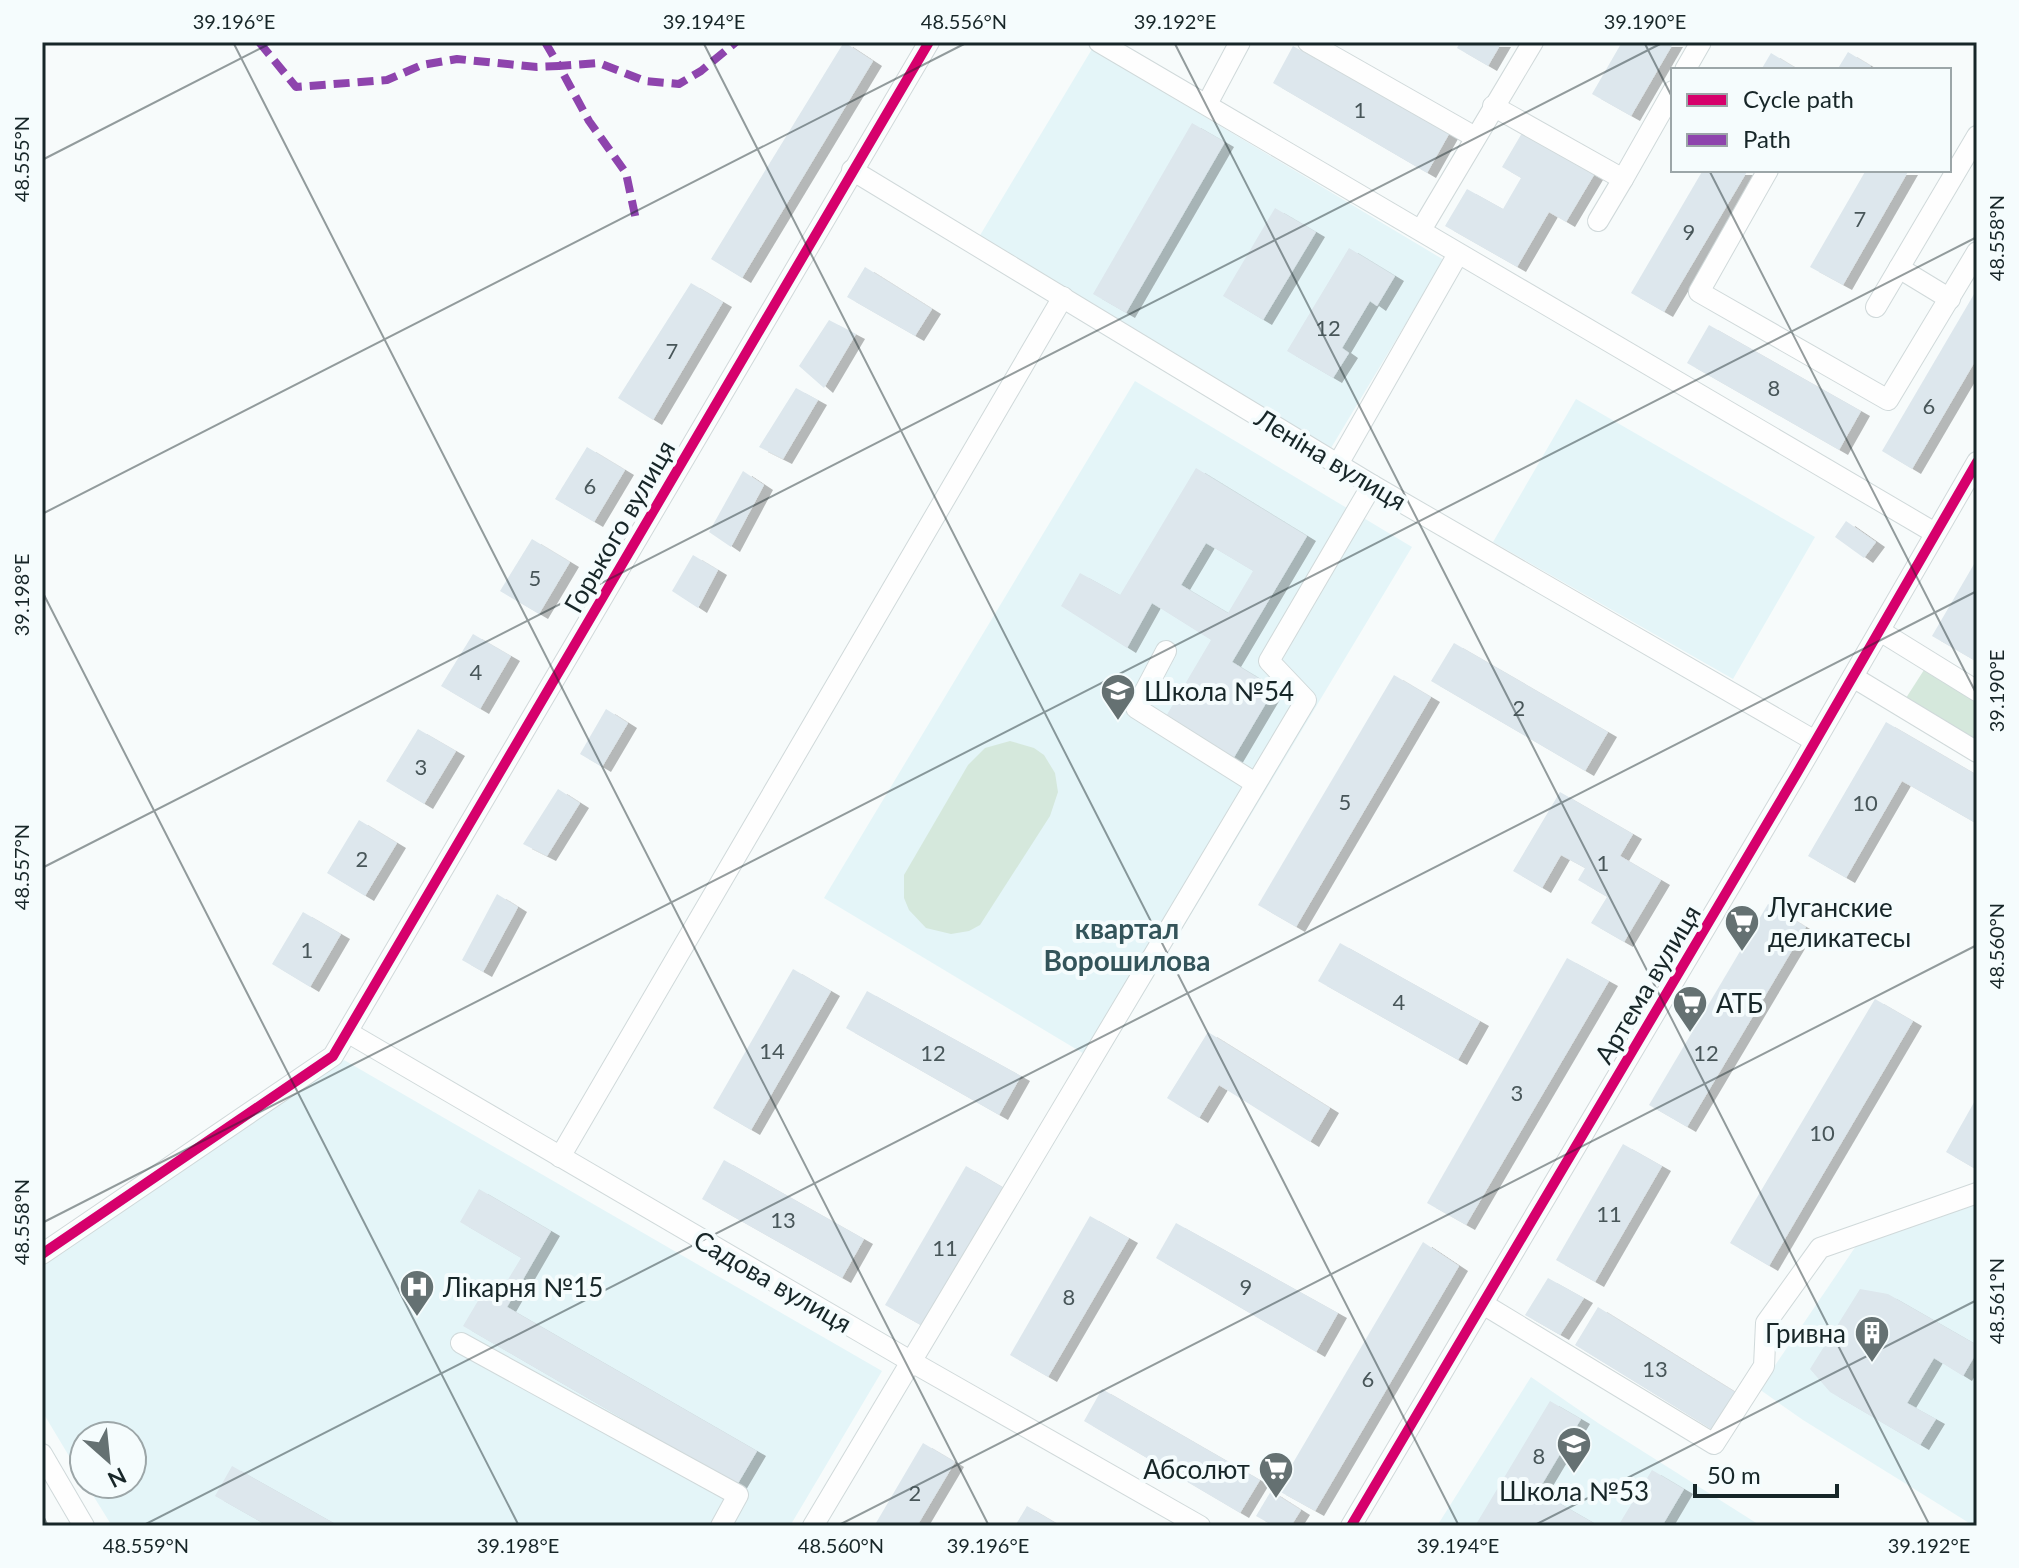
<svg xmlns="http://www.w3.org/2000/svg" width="2019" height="1568" viewBox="0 0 2019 1568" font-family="Lato,sans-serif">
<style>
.built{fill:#e4f5f8}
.green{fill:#d5e8dc}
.building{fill:#dde7ed;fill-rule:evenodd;filter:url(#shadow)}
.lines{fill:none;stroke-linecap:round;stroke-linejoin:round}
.minor-casing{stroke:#d0d9da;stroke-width:22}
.minor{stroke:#fefefe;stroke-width:20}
.quiet{stroke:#8e44ad;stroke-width:8;stroke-dasharray:16 8;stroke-linecap:butt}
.cycleway-casing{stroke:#f5fcfd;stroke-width:15}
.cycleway{stroke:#d6006c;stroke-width:10}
.ticks{fill:none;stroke:#172628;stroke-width:2;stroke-opacity:0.45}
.labels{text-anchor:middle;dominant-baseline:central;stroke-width:8;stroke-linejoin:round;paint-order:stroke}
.number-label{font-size:22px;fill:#485659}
.street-label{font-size:26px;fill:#172628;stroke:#f5fcfd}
.poi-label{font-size:26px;fill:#172628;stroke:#f5fcfd;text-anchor:start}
.neighbourhood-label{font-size:28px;font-weight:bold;fill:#33545a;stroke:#f5fcfd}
.neatline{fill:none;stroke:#172628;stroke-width:3}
.ticks-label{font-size:20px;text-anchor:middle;fill:#172628}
</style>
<defs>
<filter id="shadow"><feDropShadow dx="9" dy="5" stdDeviation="0" flood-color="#0004"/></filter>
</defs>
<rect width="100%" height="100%" fill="#f7fbfb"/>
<g class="built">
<path d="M1092,49l352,211 -113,188 -352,-211z"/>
<path d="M1135,381l277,166 -311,517 -277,-166z"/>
<path d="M1576,399l239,138 -82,142 -240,-137z"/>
<path d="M344,1060l538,311 -92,155h-678l-26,-42h46v-48h-48v45l-42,-70v-146z"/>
<path d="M1977,1202v323l-3,1 -171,-106 -44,-31 99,-146z"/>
<path d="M1531,1377l67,46 163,103h-324z"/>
</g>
<g class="green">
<path d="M1924,670l53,32v38l-71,-42z"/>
<path d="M1010,741l24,7 10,7 11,18 3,19 -8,24 -70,109 -11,6 -18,3 -25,-6 -17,-18 -5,-12v-23l64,-110 17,-17z"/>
</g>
<g class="building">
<path d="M844,42l29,19 -131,217 -31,-19z"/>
<path d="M1460,42h42l-14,24 -31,-18z"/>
<path d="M1622,42h52l-43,74 -39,-22z"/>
<path d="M1293,46l156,88 -22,39 -154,-90z"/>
<path d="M1848,52l23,14 -3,4h-31z"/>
<path d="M1771,53l28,17h-38z"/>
<path d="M1192,123l33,19 -99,171 -33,-19z"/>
<path d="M1522,133l72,42 -28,47 -17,-10 -32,55 -72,-41 22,-37 36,20 18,-31 -19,-11z"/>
<path d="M1703,170h45l-84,142 -33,-19z"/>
<path d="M1866,170h43l-66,115 -33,-18z"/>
<path d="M1275,208l41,24 -53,88 -40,-24z"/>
<path d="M1349,248l46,28 -18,30 -7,-5 -28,47 7,5 -16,25 -46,-27z"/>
<path d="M865,267l67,42 -17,27 -68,-39z"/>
<path d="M691,283l32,19 -70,118 -35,-22z"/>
<path d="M1977,289v69l-65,111 -30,-18z"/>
<path d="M829,320l27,14 -32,54 -25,-22z"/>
<path d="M1709,325l152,86 -22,39 -152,-87z"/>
<path d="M796,388l22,12 -35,59 -24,-12z"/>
<path d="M587,447l38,23 -31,52 -39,-23z"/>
<path d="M1196,468l111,68 -75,126 43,26 -42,71 -68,-41 46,-78 -59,-37 -25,45 -66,-42 19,-33 40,22zM1206,543l47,28 -25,42 -47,-28z"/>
<path d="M743,471l21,14 -33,62 -22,-15z"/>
<path d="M1846,521l30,21 -12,16 -29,-21z"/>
<path d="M532,539l38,23 -31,52 -39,-23z"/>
<path d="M693,555l25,15 -20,38 -26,-17z"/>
<path d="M1977,559v103l-45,-26z"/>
<path d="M473,634l38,22 -31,53 -39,-23z"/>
<path d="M1454,643l154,89 -23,39 -154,-90z"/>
<path d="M1394,675l37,22 -135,230 -38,-22z"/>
<path d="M606,709l22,14 -26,44 -22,-13z"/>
<path d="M1886,722l91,53v49l-75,-43 -56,97 -38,-22z"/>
<path d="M418,729l38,22 -32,53 -38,-23z"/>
<path d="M558,789l22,14 -33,53 -24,-12z"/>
<path d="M1560,792l73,42 -13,22 41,24 -37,62 -33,-19 16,-26 -29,-17 7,-12 -24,-13 -19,33 -29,-17z"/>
<path d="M359,820l38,23 -32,53 -38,-23z"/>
<path d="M497,894l21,13 -35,65 -21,-12z"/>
<path d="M1768,904l38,23 -119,200 -38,-22z"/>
<path d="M303,912l38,22 -31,53 -38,-23z"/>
<path d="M1340,943l140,78 -22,39 -140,-79z"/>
<path d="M1567,958l42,23 -143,244 -39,-22z"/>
<path d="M793,969l38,22 -80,139 -38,-22z"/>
<path d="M867,991l154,85 -22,39 -153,-87z"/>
<path d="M1875,999l38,22 -144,245 -39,-23z"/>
<path d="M1208,1032l122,76 -20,34 -91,-57 -20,33 -32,-20z"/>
<path d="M1977,1097v73l-31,-18z"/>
<path d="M1623,1144l39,22 -67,116 -39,-22z"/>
<path d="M724,1160l140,79 -22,39 -140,-79z"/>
<path d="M966,1166l38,22 -80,139 -39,-22z"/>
<path d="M479,1189l72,42 -44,76 250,144 -20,34 -274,-159 22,-37 13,7 23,-38 -61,-36z"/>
<path d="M1090,1216l39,22 -81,139 -38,-22z"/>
<path d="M1176,1223l162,90 -22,39 -160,-94z"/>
<path d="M1423,1242l36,24 -144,245 -38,-21z"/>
<path d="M1548,1278l36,20 -24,37 -35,-20z"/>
<path d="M1860,1289l28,5 89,51v7l-14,24 -29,-18 -27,45 29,16 -16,26 -90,-53 -20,-23z"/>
<path d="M1598,1307l137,85 -24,37 -136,-84z"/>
<path d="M1102,1389l158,91 -20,33 -156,-92z"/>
<path d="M1550,1401l31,18 -43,72 61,35h-124z"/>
<path d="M923,1443l32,19 -38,64h-36l-5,-3z"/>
<path d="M232,1466l107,60h-71l-53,-30z"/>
<path d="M1652,1470l32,19 -22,37h-44z"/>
<path d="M1271,1491l30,19 -10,16h-17l-18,-10z"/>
<path d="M1027,1506l34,20h-46z"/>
</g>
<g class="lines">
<defs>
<g id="minor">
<path d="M1099,42l836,491"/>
<path d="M1308,42l167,95"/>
<path d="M1685,70l16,-28"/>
<path d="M1207,104l33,-62"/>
<path d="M1493,106l130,73 50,-88"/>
<path d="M852,170l520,315 443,256"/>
<path d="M1768,170l-69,122 189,108 89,-148"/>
<path d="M1598,221l25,-42"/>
<path d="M1421,230l112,-188"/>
<path d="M1899,268l51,31"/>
<path d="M1876,307l101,-171"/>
<path d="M1338,464l120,-210"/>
<path d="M1880,631l97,60"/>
<path d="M1166,651l-30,57 119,75"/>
<path d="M1853,677l124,75"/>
<path d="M349,1033l563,329 288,164"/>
<path d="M560,1157l503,-860"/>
<path d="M42,1254l291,-198 596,-1014"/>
<path d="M1483,1304l231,140 50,-78 2,-43 54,-75 157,-55"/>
<path d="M461,1343l277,152 -17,31"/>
<path d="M42,1454l42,72"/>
<path d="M813,1526l493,-826 -37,-39 103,-176"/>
<path d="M1351,1526l446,-753 180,-311"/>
</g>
</defs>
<use href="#minor" class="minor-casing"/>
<use href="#minor" class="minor"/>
<g class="quiet">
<path d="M259,42l37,45 91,-7 35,-15 35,-6 80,8 22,-1 30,55 37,52 10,47"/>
<path d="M545,42l14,24 40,-3 46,18 34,3 22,-13 35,-29"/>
</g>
<defs>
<g id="cycleway">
<path d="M42,1254l291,-198 596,-1014"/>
<path d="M1351,1526l446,-753 180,-311"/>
</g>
</defs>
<use href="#cycleway" class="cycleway-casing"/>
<use href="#cycleway" class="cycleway"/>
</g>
<path class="ticks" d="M233,42l756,1484M703,42l756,1484M1174,42l756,1484M1644,42l29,57M42,160l231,-118M1709,170l268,525M42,514l926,-472M42,591l477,935M42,868l1622,-826M42,1223l1935,-986M42,1514l6,12M142,1526l1835,-935M837,1526l1140,-581M1533,1526l444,-226"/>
<defs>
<symbol id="school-pin" viewBox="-11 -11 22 30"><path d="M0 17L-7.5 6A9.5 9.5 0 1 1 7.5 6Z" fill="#657172" stroke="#f5fcfd"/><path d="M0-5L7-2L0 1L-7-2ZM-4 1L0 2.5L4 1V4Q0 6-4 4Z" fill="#fff"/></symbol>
<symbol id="supermarket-pin" viewBox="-11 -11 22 30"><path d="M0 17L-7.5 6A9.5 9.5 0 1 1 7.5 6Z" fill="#657172" stroke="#f5fcfd"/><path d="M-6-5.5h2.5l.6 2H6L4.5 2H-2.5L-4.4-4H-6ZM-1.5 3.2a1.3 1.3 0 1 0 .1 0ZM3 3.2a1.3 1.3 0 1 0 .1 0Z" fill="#fff"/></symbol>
<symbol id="hospital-pin" viewBox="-11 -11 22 30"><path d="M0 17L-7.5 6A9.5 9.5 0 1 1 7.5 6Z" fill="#657172" stroke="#f5fcfd"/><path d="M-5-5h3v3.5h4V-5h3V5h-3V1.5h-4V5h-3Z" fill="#fff"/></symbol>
<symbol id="building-pin" viewBox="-11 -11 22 30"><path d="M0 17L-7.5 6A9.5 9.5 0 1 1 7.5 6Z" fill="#657172" stroke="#f5fcfd"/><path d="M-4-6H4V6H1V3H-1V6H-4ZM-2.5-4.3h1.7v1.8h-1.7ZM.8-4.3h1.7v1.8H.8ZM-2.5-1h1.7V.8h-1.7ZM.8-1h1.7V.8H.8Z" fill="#fff"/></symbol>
</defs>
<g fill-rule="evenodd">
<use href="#school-pin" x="1098" y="671" width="40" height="54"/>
<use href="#supermarket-pin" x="1722" y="902" width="40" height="54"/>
<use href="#supermarket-pin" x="1670" y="983" width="40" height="54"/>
<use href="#hospital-pin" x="397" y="1267" width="40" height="54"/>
<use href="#building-pin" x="1852" y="1313" width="40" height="54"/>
<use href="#school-pin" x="1554" y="1424" width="40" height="54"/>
<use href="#supermarket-pin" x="1256" y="1449" width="40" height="54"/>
</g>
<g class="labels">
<g class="number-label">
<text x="1360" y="109">1</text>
<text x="1860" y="218">7</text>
<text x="1689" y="231">9</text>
<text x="1328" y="327">12</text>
<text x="672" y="350">7</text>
<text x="1774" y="387">8</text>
<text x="1929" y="405">6</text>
<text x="590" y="485">6</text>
<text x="535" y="577">5</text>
<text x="476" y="671">4</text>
<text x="1519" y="707">2</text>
<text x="421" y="766">3</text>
<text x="1345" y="801">5</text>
<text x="1865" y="802">10</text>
<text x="362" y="858">2</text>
<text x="1603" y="862">1</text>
<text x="307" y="949">1</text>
<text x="1399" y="1001">4</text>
<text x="772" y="1050">14</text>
<text x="933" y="1052">12</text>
<text x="1706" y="1052">12</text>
<text x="1517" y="1092">3</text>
<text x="1822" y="1132">10</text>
<text x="1609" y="1213">11</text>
<text x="783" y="1219">13</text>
<text x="945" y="1247">11</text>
<text x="1246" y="1286">9</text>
<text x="1069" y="1296">8</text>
<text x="1655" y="1368">13</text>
<text x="1368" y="1378">6</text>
<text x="1539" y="1455">8</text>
<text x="915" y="1492">2</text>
</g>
<g class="street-label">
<text transform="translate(1331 459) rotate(31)">Леніна вулиця</text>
<text transform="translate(619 526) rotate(-60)">Горького вулиця</text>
<text transform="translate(1647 984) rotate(-59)">Артема вулиця</text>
<text transform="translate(773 1281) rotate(30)">Садова вулиця</text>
</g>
<g class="poi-label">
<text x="1144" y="691">Школа №54</text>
<text x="1768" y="907">Луганские<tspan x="1768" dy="30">деликатесы</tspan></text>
<text x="1716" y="1003">АТБ</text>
<text x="443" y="1287">Лікарня №15</text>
<text x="1846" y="1333" text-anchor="end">Гривна</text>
<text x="1250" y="1469" text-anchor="end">Абсолют</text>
<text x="1574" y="1491" text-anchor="middle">Школа №53</text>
</g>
<g class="neighbourhood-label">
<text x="1127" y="928">квартал<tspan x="1127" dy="32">Ворошилова</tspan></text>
</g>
</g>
<rect width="2019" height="1568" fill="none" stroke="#f5fcfd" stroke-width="88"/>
<rect x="1671" y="68" width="280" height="104" fill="#f5fcfd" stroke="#9ca6a8" stroke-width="2"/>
<rect x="1687" y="94" width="40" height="12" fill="#d6006c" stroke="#9ca6a8" stroke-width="2"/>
<text x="1743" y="108" font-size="24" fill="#172628">Cycle path</text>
<rect x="1687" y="134" width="40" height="12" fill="#8e44ad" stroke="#9ca6a8" stroke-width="2"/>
<text x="1743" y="148" font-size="24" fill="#172628">Path</text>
<g transform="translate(108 1460) rotate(153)"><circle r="38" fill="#f5fcfd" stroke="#9ca6a8" stroke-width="2"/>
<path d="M0-6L14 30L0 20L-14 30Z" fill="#657172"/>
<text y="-12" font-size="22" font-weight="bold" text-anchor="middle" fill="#172628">N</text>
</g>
<path d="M1695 1484v12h142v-12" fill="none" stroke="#172628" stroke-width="4"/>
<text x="1707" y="1484" font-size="24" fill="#172628" stroke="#f5fcfd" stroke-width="6" paint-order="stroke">50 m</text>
<rect x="44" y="44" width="1931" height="1480" class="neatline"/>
<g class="ticks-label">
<text x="234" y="29">39.196°E</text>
<text x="704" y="29">39.194°E</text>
<text x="964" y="29">48.556°N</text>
<text x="1175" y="29">39.192°E</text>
<text x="1645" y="29">39.190°E</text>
<text transform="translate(22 159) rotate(-90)" y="7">48.555°N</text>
<text transform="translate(1997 238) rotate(-90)" y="7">48.558°N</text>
<text transform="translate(22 595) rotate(-90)" y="7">39.198°E</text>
<text transform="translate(1997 691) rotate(-90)" y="7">39.190°E</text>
<text transform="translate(22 867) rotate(-90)" y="7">48.557°N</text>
<text transform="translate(1997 946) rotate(-90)" y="7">48.560°N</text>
<text transform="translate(22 1222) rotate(-90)" y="7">48.558°N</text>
<text transform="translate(1997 1301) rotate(-90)" y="7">48.561°N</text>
<text x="146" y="1553">48.559°N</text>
<text x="518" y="1553">39.198°E</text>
<text x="841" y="1553">48.560°N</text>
<text x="988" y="1553">39.196°E</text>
<text x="1458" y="1553">39.194°E</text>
<text x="1929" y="1553">39.192°E</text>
</g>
</svg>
